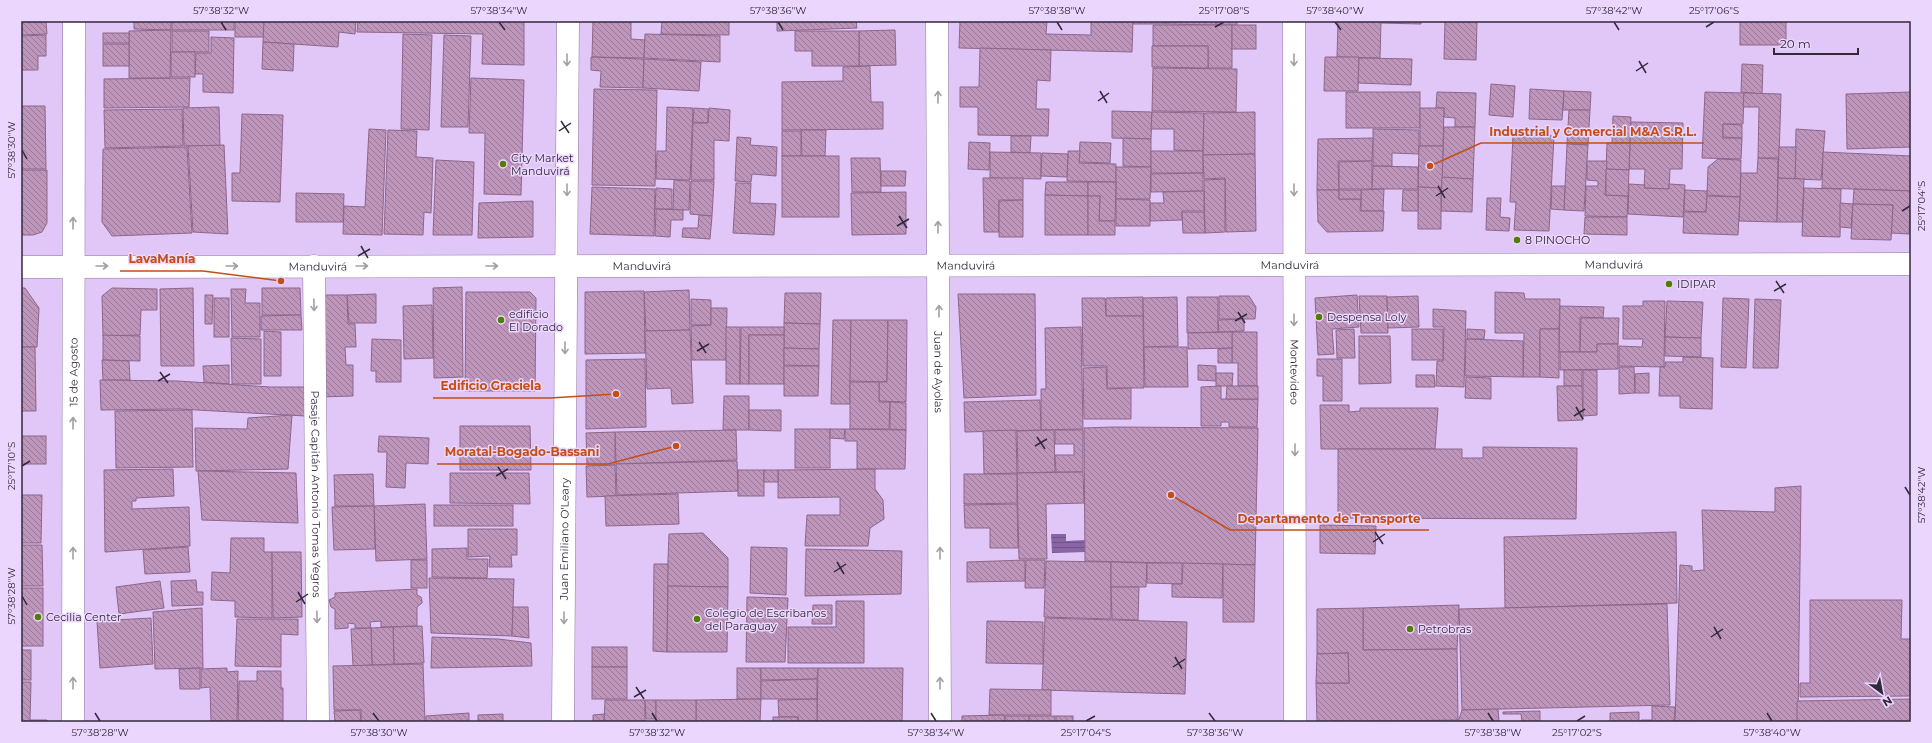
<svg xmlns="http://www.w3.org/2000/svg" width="1932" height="743" viewBox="0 0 1932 743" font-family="Montserrat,sans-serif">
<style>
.water{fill:url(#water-rules)}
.building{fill:url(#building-back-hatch);stroke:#8d668a}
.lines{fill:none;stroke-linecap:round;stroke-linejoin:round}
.street-casing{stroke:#8f77a4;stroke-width:23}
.primary-casing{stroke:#8f77a4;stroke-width:23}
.street{stroke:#fff;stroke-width:22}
.primary{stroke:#fff;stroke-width:22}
.oneway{stroke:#a39fa7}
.ticks{fill:none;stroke:#33293c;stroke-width:1.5}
.poi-dot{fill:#537d00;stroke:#ebd6fd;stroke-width:1.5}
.labels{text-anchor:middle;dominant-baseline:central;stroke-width:3;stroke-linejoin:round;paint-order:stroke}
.poi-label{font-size:11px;fill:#33293c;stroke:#ebd6fd;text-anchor:start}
.street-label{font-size:11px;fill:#33293c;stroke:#ebd6fd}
.leader{fill:none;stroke:#c44f16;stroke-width:1.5}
.callout-dot{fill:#c44f16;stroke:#ebd6fd;stroke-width:1.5}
.callout-label{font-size:12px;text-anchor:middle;font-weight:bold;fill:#c44f16;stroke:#ebd6fd;stroke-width:3;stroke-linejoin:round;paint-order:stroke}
.neatline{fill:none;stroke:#33293c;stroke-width:1.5}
.ticks-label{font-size:10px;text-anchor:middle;fill:#33293c}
</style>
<defs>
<pattern id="water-rules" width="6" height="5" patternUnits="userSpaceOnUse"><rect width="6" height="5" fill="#8965a6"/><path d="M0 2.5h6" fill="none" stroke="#715388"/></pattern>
<pattern id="building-back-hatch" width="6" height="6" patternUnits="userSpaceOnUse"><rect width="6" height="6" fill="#be95bb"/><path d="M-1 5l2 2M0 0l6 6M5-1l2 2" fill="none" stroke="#9b7a99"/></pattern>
</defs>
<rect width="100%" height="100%" fill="#e0c7f7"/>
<path class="water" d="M1051,534h15v7l19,-1v12l-33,1z"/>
<g class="building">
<path d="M21,21h25l1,13 -26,1z"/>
<path d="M134,21h37v9l-37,-1z"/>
<rect x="172" y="21" width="62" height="9"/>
<rect x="235" y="21" width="29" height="16"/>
<path d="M264,21h92l-1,13 -16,-2 -1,15 -75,-5z"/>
<path d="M358,21h166v44l-42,-1 1,-30 -126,-2z"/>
<path d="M593,21h38v18l14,1 -1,18 -52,-1z"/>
<path d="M662,21h67v14l-68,-1z"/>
<path d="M777,21h79l1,7 -80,3z"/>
<path d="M960,21h87l-1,13 45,1v-14h42l-1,31 -173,-4z"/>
<rect x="1133" y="21" width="33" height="3"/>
<path d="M1166,21h50v4l-50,-1z"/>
<rect x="1216" y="21" width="21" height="4"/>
<path d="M1330,21h91v3l-40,-1 -1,35 -43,-1 1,-34z"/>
<path d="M1445,21h32l-1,39 -32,-1z"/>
<rect x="1740" y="21" width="46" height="24"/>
<path d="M1153,25h79v43h-24v-22h-55z"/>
<rect x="1232" y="25" width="24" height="24"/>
<path d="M171,30l-1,48h-41v-47z"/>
<path d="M895,30l1,35 -37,1v-35z"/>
<rect x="172" y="31" width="37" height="21"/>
<path d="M795,31h64v35h-47v-15h-17z"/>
<rect x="103" y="33" width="26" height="10"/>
<path d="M403,34l29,1 -3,95 -28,-1z"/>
<path d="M645,34l75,2v26l-76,-4z"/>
<path d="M46,35v21h-8v14h-17v-34z"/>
<path d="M444,35l27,1 -3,91h-27z"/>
<path d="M211,37l23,1 -1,55 -30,-1v-18h-8l1,-21h15z"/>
<path d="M263,42l31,2 -1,27 -31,-2z"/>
<rect x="103" y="44" width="26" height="22"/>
<path d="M1152,46h56v22l-56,-1z"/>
<path d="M980,48l71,2 -1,31 -13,-1 -1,29h13l-1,27 -70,-1v-28h-18v-20h19z"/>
<rect x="171" y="52" width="24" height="25"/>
<path d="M591,57l53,2 -1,29 -43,-1 1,-16 -10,-1z"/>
<path d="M1325,57h34l-1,34h-34z"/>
<path d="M1359,58l53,1 -1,26 -53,-2z"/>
<path d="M644,59l57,3 -2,29 -56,-3z"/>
<path d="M1742,64l21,1 -1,29 -21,-2z"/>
<path d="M870,66l1,36h12v27l-101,1v-48l61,-1v-14z"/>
<path d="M1153,68l84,1 -1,43 -84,-1z"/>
<path d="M190,78l-1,29 -85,1v-29z"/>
<path d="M471,78l53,2 -3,115 -37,-1 1,-61h-16z"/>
<path d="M1491,84l24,2 -2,31 -24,-2z"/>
<path d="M594,89l63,1 -2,96 -63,-1z"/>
<path d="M1530,89l34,2 -2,29 -33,-1z"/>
<path d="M1564,91l27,1 -1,18h-27z"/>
<rect x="1346" y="92" width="74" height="36"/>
<path d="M1437,92l39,1 -1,34h-20v-9l-11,-1v-9h-8z"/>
<path d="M1705,92l39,1 -1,31h-20v14h19l-1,21 -39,-1z"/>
<path d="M1911,92v55l-64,2 -1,-55z"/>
<path d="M1744,93l37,1 -2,64h-21l1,-51h-16z"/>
<path d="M21,106h24l1,63h-25z"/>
<path d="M219,107l1,39h-36l-1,-38z"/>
<path d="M667,107l26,1 -3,72 -34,-1 1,-28h9z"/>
<path d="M694,108l14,1v14l-15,-1z"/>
<path d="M709,108l21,2 -1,31 -15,-1v40h-23l2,-57h15z"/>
<path d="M1420,108h24l-1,38h-23z"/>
<path d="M182,109l1,37 -78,2 -1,-38z"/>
<path d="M1569,110h21l-2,35 -21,-1z"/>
<path d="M1112,111l40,1 -1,27 -39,-1z"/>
<path d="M1152,112l52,1 -1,38 -29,-1v-21h-23z"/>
<path d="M1255,112v42l-52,1 1,-42z"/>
<path d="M242,114l41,1 -3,87 -48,-1v-28h8z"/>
<path d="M1613,116l18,1 -1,26h-18z"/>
<path d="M1631,122l52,1 -1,46h-12l-1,20 -25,-1 1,-19h-16z"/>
<path d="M1723,124l19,1v13l-19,-1z"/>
<path d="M1444,127h31l-2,52 -31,-1z"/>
<path d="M369,129l17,1 -4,105 -39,-1 1,-28 21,1z"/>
<path d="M1373,129l46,1v24l-27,-1v13h-19z"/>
<path d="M1796,129l29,2 -4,49 -26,-1z"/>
<path d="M388,130l29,1 -1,26 17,1 -2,55 -7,-1 -1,23 -39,-1z"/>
<path d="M801,130h25l-1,26h-23z"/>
<rect x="782" y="131" width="19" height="25"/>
<path d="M1513,135l41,1 -5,95 -35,-1 2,-28h-6z"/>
<path d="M1011,136h20l-1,17 -19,-1z"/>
<path d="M737,137l14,1 -1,7 27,2 -1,29 -24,-2 -1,8 -16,-1z"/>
<path d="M1123,138l28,1v28l-28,-1z"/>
<path d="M1373,138l-1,23h-34l1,29h-22l1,-51z"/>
<path d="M969,142l21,1 -1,27 -21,-1z"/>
<path d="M1080,142l31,1 -1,20 -31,-1z"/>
<path d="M1607,143h23l-1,27 -23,-1z"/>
<path d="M1567,144l21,1 -4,66 -20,-1z"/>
<path d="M224,145l4,89 -35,-2 -5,-86z"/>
<path d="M1419,146h24l-1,42 -24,-1z"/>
<path d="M187,147l5,86 -80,3 -10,-14 1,-73z"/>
<path d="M1779,147h17l-1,32 -17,-1z"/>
<path d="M1068,151h12l-1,12 37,1v18l-49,-1z"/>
<rect x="1151" y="151" width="52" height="22"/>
<path d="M990,152l51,1v26l-51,-1z"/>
<path d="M1823,152l88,4v35l-89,-3z"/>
<path d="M1042,153l26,1 -1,23 -26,-1z"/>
<path d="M1255,154l1,77 -30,1 -1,-54 -21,1 -1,-24z"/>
<rect x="782" y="156" width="57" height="61"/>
<path d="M851,158h29l1,34h-29z"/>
<path d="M1758,158l20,1 -1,63 -38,-1 2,-48h16z"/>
<path d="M1718,159l23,1 -1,37 -33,-2 1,-28z"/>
<path d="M436,160l38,2 -2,73h-39z"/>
<path d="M1372,161v28h-33v-27z"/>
<path d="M1587,161h20l-2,34 23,1 -1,21 -42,-1 1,-30h12v-5l-11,-1z"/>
<path d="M1373,166l45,1v22h-46z"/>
<path d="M1116,167h35l-1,32h-34z"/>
<path d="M1606,169l23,1 -1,26 -22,-1z"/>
<path d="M21,170h26v53l-5,9 -9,3h-12z"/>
<path d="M881,171h25l-1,15h-24z"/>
<path d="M1203,173v18l-52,1v-18z"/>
<path d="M1442,177l31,2 -1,33 -31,-1z"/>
<path d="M983,178h40v22h-24v32h-15z"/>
<path d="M1778,178l26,1 -2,43h-25z"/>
<path d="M1225,179v53l-20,1 -1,-53z"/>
<path d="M674,180l16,1 -1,29h-16z"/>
<path d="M691,181h23l-2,35 -22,-2z"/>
<path d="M1046,182h42v14l-43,-1z"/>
<path d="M1088,182h28l-1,39h-16l1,-25h-12z"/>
<path d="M736,183h15l-1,20 26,1 -2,31 -41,-2z"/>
<path d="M1629,184l16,1 -1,3 25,1v-5l16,1 -2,32 -55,-3z"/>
<path d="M1552,186h13l-1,24 -13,-1z"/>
<path d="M592,187l63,2 -1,47 -64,-2z"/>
<path d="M1418,187l23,1v41h-23z"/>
<path d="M656,188l16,1v20h-17z"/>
<path d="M1804,188l37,1 -1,48 -38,-1z"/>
<path d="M1384,189l-1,22h-22v-21z"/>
<path d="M1854,189l57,2 -2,43 -18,-1 2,-28 -40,-1z"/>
<path d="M1317,190h22v9h22l-1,12h24l-1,20 -56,1 -9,-10z"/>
<rect x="1339" y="190" width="22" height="9"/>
<path d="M1403,190h15v21h-16z"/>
<path d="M1685,190l22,1 -1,21 -22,-1z"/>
<path d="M1204,191v20h-22v9l-32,1v-18h14l-1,-11z"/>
<path d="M906,192v42l-54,1 -1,-42z"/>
<path d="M296,193l48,1 -1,28h-47z"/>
<path d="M1045,195l43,1v39h-43z"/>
<path d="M1088,196h12l-1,25h16v14h-27z"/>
<path d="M1707,196l33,1 -2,38 -55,-2 1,-21h22z"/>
<path d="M1487,198h14l-1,19 10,1 -1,13 -23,-1z"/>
<path d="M1116,199l34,1v26h-34z"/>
<path d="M1023,200v37h-24v-36z"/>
<path d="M533,201v36l-55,1 1,-35z"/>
<path d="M1840,203l13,1 -2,24 -11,-1z"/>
<path d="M1853,204l40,1 -2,35 -40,-1z"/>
<path d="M656,209l27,1v10h-12l-1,17 -15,-1z"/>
<path d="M1182,212h22l1,21h-22z"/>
<path d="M699,215l13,1 -2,23 -28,-2 1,-9h15z"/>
<path d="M1585,217h42v18l-43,-1z"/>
<path d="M462,287l1,90 -29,1 -1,-90z"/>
<path d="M21,288h4l14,20 -2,39h-16z"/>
<path d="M112,288l45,1v21h-16l-1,25 -37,1 -1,-40z"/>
<path d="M193,288l1,78h-33l-1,-77z"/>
<path d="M262,288h38l1,27h-39z"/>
<path d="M231,289h15l-1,14h15v34h-28z"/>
<path d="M689,290l1,40 -44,1 -2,-39z"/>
<path d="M644,291l1,62 -60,1v-62z"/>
<path d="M466,292h64l6,6 -1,93h-70z"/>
<path d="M1495,292l29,1 1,6h35l-1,30h-19v48h-17l1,-44h-29z"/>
<path d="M785,293h36l-1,31 -36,-1z"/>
<path d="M376,294v29h-27l-2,-28z"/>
<path d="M958,294h77l1,101 -72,3z"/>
<path d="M205,295h8l-1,29h-7z"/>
<path d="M314,295h33l1,29h7l1,23h-11l1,18h7v31l-36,1z"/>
<path d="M1357,295l2,32 -27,2 2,25 -16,1 -3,-57z"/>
<path d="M1219,296h30l7,11 -1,12h-36z"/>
<path d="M1359,296h28l1,37h-27z"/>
<path d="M1418,296l1,31 -31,1 -1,-31z"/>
<path d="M1143,297v19h-37v-18z"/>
<path d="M1177,297l1,49 -34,1 -1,-49z"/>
<path d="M1187,297h31v35l-31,1z"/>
<rect x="214" y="298" width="15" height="39"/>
<path d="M1082,298h23l1,18h37l1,72h-37v-22h-24z"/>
<path d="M1723,298l26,1 -3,69 -25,-1z"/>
<path d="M691,299l20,1v25h-20z"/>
<path d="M1755,299l26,1 -3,68h-25z"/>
<path d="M1643,301h22l-1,66 -45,-1v-20l23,1 1,-8h-20v-33h20z"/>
<path d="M1667,301l36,1 -2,36 -36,-1z"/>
<path d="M432,305l1,53 -29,1 -1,-53z"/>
<path d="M1560,306l44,1 -1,11 -23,-1v35h-21z"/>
<path d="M711,308h16l-1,52h-34l-1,-34 20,-1z"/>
<path d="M1433,309l33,2 -2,76 -28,-1 1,-25h6l1,-34h-11z"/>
<path d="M301,315l1,15h-41v-14z"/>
<path d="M1581,318h38l-1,26h-21v8h-17z"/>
<path d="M1244,319v12l-25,1 -1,-12z"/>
<path d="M833,320h18l-1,84h-19z"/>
<path d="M851,320h37l-1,62 -37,-1z"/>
<path d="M888,320h19l-1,82 -27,-1v-19h8z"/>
<path d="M784,323l36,1 -1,25 -35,-1z"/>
<rect x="726" y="327" width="14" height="57"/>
<path d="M741,327h43v8h-35v49h-9z"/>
<path d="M1081,327l2,102 -42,1v-41h5l-1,-61z"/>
<path d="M1354,329l1,29h-18l-1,-28z"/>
<rect x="1412" y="329" width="31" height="31"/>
<path d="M1467,329l18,1 -1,9h-17z"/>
<path d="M1540,329h19v49l-19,-1z"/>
<path d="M690,330l3,73 -21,1 -1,-16 -24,1 -2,-58z"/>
<path d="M264,331l17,1v44h-17z"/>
<path d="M1232,332h25v54h-19v-23h-6z"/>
<path d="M1232,332v16l-44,1v-16z"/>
<path d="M103,335l37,1v25l-37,-1z"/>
<rect x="749" y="335" width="35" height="49"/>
<path d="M1359,336h31l1,47 -32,1z"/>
<path d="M1665,337l36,1v19l-36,-1z"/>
<path d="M231,338l30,1v45h-29z"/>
<path d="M372,339l29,1v42h-25v-11h-5z"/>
<path d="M1466,339l57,2v36l-58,-1z"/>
<path d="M1597,344h21v25l-58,1v-18h37z"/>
<path d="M21,347h14l1,64h-15z"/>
<path d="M1144,347h43l1,40h-43z"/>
<path d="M784,348l35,1v17l-35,-1z"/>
<path d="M1232,348v15h-14v-14z"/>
<path d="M1683,357l30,1 -1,51 -32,-1v-12h-21l1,-29h5v-5h18z"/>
<path d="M645,359l1,68 -60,2v-69z"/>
<path d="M1317,359h25v42h-19v-25h-6z"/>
<path d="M102,360l27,1 1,19h-27z"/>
<path d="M229,365v19l-25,-2 -1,-16z"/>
<path d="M1198,365l18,1v15l-18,-1z"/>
<path d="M784,366h35l-1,30h-34z"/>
<path d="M1106,367l1,22 24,-1v31h-47l-1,-51z"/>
<path d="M1619,367h15l1,26 -16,1z"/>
<rect x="1564" y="370" width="18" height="16"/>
<path d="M1583,370h14v45l-14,1z"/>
<path d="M1216,373h17l-1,13h-16z"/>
<path d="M1649,373v20h-14v-19z"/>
<path d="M1416,375h18l1,12h-19z"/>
<path d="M1466,377l25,1v21l-26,-1z"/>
<path d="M100,380l78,1 92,6h35v29l-126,-7 -78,1z"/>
<path d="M850,382h29v20h11l-1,27h-39z"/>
<path d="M1221,386v13h37l-1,28h-28v-5h-8v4h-20v-39z"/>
<path d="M1227,386h31v13h-32z"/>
<path d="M1557,386h25l1,34 -25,1z"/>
<path d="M724,396h25v34h-26z"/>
<path d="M1040,400l1,30 -76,2 -1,-30z"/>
<path d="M890,402l16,1v27l-16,-1z"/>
<path d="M1320,405h29v7l11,-1v-3h78l-3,41h-114z"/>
<path d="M192,410l1,57 -77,1 -1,-57z"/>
<path d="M749,410h32v21l-32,-1z"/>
<path d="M292,415l-4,54 -92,2 -1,-43 52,1 1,-11z"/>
<path d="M460,426h70l1,44h-71z"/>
<path d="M1112,427l146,1 -3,137 -170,-4 -1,-133z"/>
<rect x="795" y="429" width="35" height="39"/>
<path d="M830,429h15l-1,10 -14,-1z"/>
<path d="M845,429l61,1 -1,39h-48v-28h-12z"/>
<path d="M736,430l1,30 -121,4 -1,-32z"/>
<path d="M1016,430l1,43 -33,1 -1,-43z"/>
<path d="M1054,430l1,42 -37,1 -1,-42z"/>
<path d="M1055,430h28v42h-27l-1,-17h19v-11h-19z"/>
<path d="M615,432v33h-28l-1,-32z"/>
<rect x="21" y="436" width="25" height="28"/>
<path d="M379,436l50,2 -1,26 -22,-1 -1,25 -19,-1 1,-35h-9z"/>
<path d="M1483,447l94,1 -1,71 -238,-1v-69h124v9h21z"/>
<path d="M737,461l1,30 -121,4 -1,-31z"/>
<path d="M615,465l1,31 -29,1 -1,-31z"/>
<path d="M173,469l1,27 -38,2v3h-4v8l57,-2 1,39 -85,6 -1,-82z"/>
<path d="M875,469v20l8,11 1,19 -14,9 -2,18h-63l2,-31h33v-18l-62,1v-28z"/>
<rect x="738" y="470" width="26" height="26"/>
<rect x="764" y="470" width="14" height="12"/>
<path d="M198,471l98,2 2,50 -96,-3z"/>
<path d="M1083,472l1,31 -38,1 1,55h-28l-2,-86z"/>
<path d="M450,473h79l1,31 -80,-1z"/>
<path d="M373,474l1,32h-39l-1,-31z"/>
<path d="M964,474h53v29l-53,1z"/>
<path d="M1801,486l-3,236 -123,-1 5,-156 12,1v5l12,-1 -2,-60 73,2v-24z"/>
<path d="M678,494l1,30 -73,2 -1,-30z"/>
<path d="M21,495h21l-1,48h-20z"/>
<path d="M425,504l2,55 -51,2 -2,-55z"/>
<path d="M1017,504l1,44h-28v-20h-25l-1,-23z"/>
<rect x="434" y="505" width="79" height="21"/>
<path d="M374,506l1,43 -41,1 -2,-43z"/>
<path d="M1320,525l56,1 -1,28 -55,-1z"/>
<path d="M468,529h49v26h-6l1,12h-23l1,-11 -22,1z"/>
<path d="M1676,532l1,71 -172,5 -1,-71z"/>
<path d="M703,533l25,25v29l-61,-1 2,-52z"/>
<path d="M231,538h33v14h8v66l-37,-1v-16l-24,-1 1,-28 18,1z"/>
<path d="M21,545h21l1,41h-22z"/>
<path d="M188,547l2,25 -45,2 -2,-24z"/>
<path d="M751,547l36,1 -1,47 -36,-2z"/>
<path d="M467,548v11h21l-1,19 -55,-1v-28z"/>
<path d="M806,549l96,2 -1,43 -96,2z"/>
<path d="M272,552h29l1,65 -29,1z"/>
<rect x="411" y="560" width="16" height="28"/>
<path d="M1025,560v21l-58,1v-20z"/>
<path d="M1026,560h19l-1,28h-19z"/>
<path d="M1046,561l65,1v57l-67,-2z"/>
<path d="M1111,562l36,1 -1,24h-35z"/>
<path d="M1147,563h35v21l-35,-1z"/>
<path d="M1183,563l40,1 -1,34 -50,-1v-13h10z"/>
<path d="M654,564h14l-1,88 -14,-1z"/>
<path d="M1223,564l32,1 -1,57h-31z"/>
<path d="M429,578l85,1 -2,57 -81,-3z"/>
<path d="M196,580l1,12h6v13l-31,1 -1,-25z"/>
<path d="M160,581l4,27 -45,6 -3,-27z"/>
<path d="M668,586l60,1 -1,65h-60z"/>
<path d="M1111,587h28l-1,33 -26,-1z"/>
<rect x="21" y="588" width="22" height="58"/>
<path d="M417,589v6l4,2 1,4v2l-5,4v19l-36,1v-6l-11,1 1,6h-16v-4l-7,-1v5l-13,1v-20l-4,-2 -2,-7 6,-3v-4z"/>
<path d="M747,597l41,1 -3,64h-39z"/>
<path d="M1810,600h92l-1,39h10v57l-111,1v-14h10z"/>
<path d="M836,601h28v62h-76v-36h48z"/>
<path d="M1667,604l3,101 -208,5 -3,-101z"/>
<path d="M813,605h19v19h-20z"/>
<path d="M1459,605l-2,44 -94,1v-42z"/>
<path d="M513,607h15l1,31 -17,-2z"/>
<path d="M202,608l1,60 -48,1 -2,-57z"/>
<path d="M1363,608v42l94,-1 1,71 -141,2 -1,-39h33l-1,-30 -31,1v-45z"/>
<path d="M151,618l2,46 -53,4 -3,-47z"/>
<path d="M1045,618l142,4 -2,72 -143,-4z"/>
<path d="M237,619h61v16l-17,-1v33l-46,-1z"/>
<path d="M987,621l56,1v42l-57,-1z"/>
<path d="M422,626l2,37 -30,1 -1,-37z"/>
<path d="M393,627l1,37 -22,1 -1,-37z"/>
<path d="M371,628l1,37 -19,1 -2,-37z"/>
<path d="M432,637l66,2 33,4 1,23 -101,2z"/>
<rect x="592" y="647" width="35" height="20"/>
<rect x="21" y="650" width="10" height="30"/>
<path d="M1348,653l1,30h-33l1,-29z"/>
<path d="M423,664l2,58h-64v-12h-27l-1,-44z"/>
<rect x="592" y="667" width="35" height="32"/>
<path d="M200,668v21h-20l-1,-20z"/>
<path d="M227,668v4l11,-1 -1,51h-26l-1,-35 -9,1v-19z"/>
<rect x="737" y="668" width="24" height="31"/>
<path d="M761,668h57l-1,11 -56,1z"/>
<path d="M818,668h85l-1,54h-85z"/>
<path d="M257,671h24v17h2v34h-45l1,-41h18z"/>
<path d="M817,679v20h-56v-18z"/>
<path d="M21,682h10l-1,38h17v2h-26z"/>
<path d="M990,689l61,1v25h-62z"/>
<path d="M761,699l-1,23h-64v-22z"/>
<path d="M817,699v22l-18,1 -1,-5h-19l-1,-17z"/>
<path d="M1911,699v23h-114v-21z"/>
<path d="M605,700h40v22h-41z"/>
<path d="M645,700h11v19h-10z"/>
<rect x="656" y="700" width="40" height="22"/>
<path d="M1652,706l23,1 -1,15h-33v-2h11z"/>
<path d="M1498,709l1,13h-41l4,-12z"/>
<path d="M360,710l1,12h-26l-1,-11z"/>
<path d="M1540,711v11h-18l-1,-8h-18v-2z"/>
<path d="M1639,712v10h-29v-9z"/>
<path d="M469,713v9h-43v-6z"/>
<path d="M503,714v8h-25v-7z"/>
<path d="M604,714v8h-11v-7z"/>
<path d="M1004,715l1,7h-43v-6z"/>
<rect x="1005" y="716" width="24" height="6"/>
<rect x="1029" y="716" width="26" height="6"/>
<rect x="1056" y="716" width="17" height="6"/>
<rect x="773" y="717" width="25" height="5"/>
<path d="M1333,721l50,1h-50z"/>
</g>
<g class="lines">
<defs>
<g id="street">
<path id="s1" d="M937,21l3,701"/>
<path id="s2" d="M314,266l4,456"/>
<path id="s3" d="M21,267l1890,-3"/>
<path id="s4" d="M73,722l1,-701"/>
<path id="s5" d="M563,722l5,-701"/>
</g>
<g id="primary">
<path id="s6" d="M1294,21l1,701"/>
</g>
</defs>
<use href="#street" class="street-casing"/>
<use href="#primary" class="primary-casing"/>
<use href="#street" class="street"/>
<use href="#primary" class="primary"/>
</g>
<defs><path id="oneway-shaft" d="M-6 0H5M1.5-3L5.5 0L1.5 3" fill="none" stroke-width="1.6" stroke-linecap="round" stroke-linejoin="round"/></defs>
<g class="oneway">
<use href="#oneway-shaft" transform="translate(567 60) rotate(90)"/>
<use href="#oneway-shaft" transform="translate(1294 60) rotate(90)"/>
<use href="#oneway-shaft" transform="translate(938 97) rotate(-90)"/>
<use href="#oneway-shaft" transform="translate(567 190) rotate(90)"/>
<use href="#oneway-shaft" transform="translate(1294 190) rotate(90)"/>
<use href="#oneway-shaft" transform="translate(73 223) rotate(-90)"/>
<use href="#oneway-shaft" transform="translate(938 227) rotate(-90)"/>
<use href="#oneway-shaft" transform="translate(102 266)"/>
<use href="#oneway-shaft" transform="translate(232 266)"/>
<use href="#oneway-shaft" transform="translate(362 266)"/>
<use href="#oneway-shaft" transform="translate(492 266)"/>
<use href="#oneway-shaft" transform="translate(314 305) rotate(89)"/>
<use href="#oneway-shaft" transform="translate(939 311) rotate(-90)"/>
<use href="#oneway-shaft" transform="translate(1294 320) rotate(90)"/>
<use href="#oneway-shaft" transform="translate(565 348) rotate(90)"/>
<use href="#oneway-shaft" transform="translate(73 423) rotate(-90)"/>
<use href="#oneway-shaft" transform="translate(1295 450) rotate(90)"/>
<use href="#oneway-shaft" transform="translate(73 553) rotate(-90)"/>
<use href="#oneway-shaft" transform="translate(940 553) rotate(-90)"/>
<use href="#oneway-shaft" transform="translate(317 617) rotate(89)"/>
<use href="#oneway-shaft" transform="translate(564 618) rotate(90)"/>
<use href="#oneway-shaft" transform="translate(73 683) rotate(-90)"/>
<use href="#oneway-shaft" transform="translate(940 683) rotate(-90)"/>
</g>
<path class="ticks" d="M221,22l5,8M499,22l6,8M778,22l5,8M1057,22l5,8M1335,22l6,8M1614,22l5,8M1215,27l9,-5M1706,27l8,-5M1639,61l7,12M1636,71l12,-8M1100,91l7,12M1098,101l11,-8M561,121l8,12M559,131l12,-8M22,150l5,9M1438,186l7,12M1436,196l12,-8M1902,211l8,-5M899,216l8,12M897,226l12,-7M361,246l7,12M358,256l12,-7M1776,281l8,12M1774,291l12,-7M1238,312l7,11M1235,321l12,-7M699,342l7,11M697,351l12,-7M160,372l8,11M158,381l12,-7M1576,407l7,12M1574,416l11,-7M1037,437l8,12M1035,446l12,-7M22,466l8,-5M498,467l8,12M496,476l12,-7M1905,487l5,8M1375,532l8,12M1373,542l12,-8M837,562l7,12M834,572l12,-8M298,592l7,12M22,596l5,9M296,602l12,-8M1714,627l7,12M1711,637l12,-8M1175,657l7,12M1173,667l12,-8M636,687l8,12M634,697l12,-7M95,713l5,8M373,713l6,8M652,713l5,8M931,713l5,8M1209,713l6,8M1488,713l5,8M1767,713l5,8M1086,721l9,-5M1577,721l8,-5"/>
<g class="poi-dot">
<circle cx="503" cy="164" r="4"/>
<circle cx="1517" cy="240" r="4"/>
<circle cx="1669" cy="284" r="4"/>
<circle cx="1319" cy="317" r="4"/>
<circle cx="501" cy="320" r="4"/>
<circle cx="38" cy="617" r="4"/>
<circle cx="697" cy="619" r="4"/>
<circle cx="1410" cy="629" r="4"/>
</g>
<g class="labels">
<g class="poi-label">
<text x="511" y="158">City Market<tspan x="511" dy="13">Manduvirá</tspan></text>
<text x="1525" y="240">8 PINOCHO</text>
<text x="1677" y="284">IDIPAR</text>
<text x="509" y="314">edificio<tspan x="509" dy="13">El Dorado</tspan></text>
<text x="1327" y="317">Despensa Loly</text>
<text x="705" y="613">Colegio de Escribanos<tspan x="705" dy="13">del Paraguay</tspan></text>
<text x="46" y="617">Cecilia Center</text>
<text x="1418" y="629">Petrobras</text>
</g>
<g class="street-label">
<text stroke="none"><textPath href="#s3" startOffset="1593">Manduvirá</textPath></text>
<text stroke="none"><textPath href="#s3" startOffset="945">Manduvirá</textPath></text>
<text stroke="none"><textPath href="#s3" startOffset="1269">Manduvirá</textPath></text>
<text stroke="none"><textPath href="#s3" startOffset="297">Manduvirá</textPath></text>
<text stroke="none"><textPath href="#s3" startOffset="621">Manduvirá</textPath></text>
<text stroke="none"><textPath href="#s4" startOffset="350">15 de Agosto</textPath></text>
<text stroke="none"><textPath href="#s1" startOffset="351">Juan de Ayolas</textPath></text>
<text stroke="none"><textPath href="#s6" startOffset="351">Montevideo</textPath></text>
<text stroke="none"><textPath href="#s2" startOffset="228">Pasaje Capitán Antonio Tomas Yegros</textPath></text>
<text stroke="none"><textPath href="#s5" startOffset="183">Juan Emiliano O'Leary</textPath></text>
</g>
</g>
<path class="leader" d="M1430 166L1481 143H1704M281 281L203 271H120M616 394L550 398H433M676 446L608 464H437M1171 495L1230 530H1429"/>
<g class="callout-dot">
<circle cx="1430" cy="166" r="4"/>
<circle cx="281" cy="281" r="4"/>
<circle cx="616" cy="394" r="4"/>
<circle cx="676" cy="446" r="4"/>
<circle cx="1171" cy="495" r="4"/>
</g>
<g class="callout-label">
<text x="1593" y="136">Industrial y Comercial M&amp;A S.R.L.</text>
<text x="162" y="263">LavaManía</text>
<text x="491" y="390">Edificio Graciela</text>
<text x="522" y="456">Moratal-Bogado-Bassani</text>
<text x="1329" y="523">Departamento de Transporte</text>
</g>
<rect width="1932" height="743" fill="none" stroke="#ebd6fd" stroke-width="44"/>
<g transform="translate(1882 693) rotate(148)" stroke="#ebd6fd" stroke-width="3" paint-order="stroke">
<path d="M0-3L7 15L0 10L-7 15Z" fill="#33293c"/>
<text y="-6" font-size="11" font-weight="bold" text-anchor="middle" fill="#33293c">N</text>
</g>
<path d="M1774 48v6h84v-6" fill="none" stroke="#33293c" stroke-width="2"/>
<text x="1780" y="48" font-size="12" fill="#33293c" stroke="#ebd6fd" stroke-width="3" paint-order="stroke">20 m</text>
<rect x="22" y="22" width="1888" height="699" class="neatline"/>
<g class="ticks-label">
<text x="221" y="14">57°38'32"W</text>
<text x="499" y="14">57°38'34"W</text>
<text x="778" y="14">57°38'36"W</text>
<text x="1057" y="14">57°38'38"W</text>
<text x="1224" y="14">25°17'08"S</text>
<text x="1335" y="14">57°38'40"W</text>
<text x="1614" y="14">57°38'42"W</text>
<text x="1714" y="14">25°17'06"S</text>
<text transform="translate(11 150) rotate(-90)" y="4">57°38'30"W</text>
<text transform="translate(1921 206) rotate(-90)" y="4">25°17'04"S</text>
<text transform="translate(11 466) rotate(-90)" y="4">25°17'10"S</text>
<text transform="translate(1921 495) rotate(-90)" y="4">57°38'42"W</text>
<text transform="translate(11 596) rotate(-90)" y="4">57°38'28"W</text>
<text x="100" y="736">57°38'28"W</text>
<text x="379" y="736">57°38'30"W</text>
<text x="657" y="736">57°38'32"W</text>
<text x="936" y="736">57°38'34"W</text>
<text x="1086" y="736">25°17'04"S</text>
<text x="1215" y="736">57°38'36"W</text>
<text x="1493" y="736">57°38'38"W</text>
<text x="1577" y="736">25°17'02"S</text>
<text x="1772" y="736">57°38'40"W</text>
</g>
</svg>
